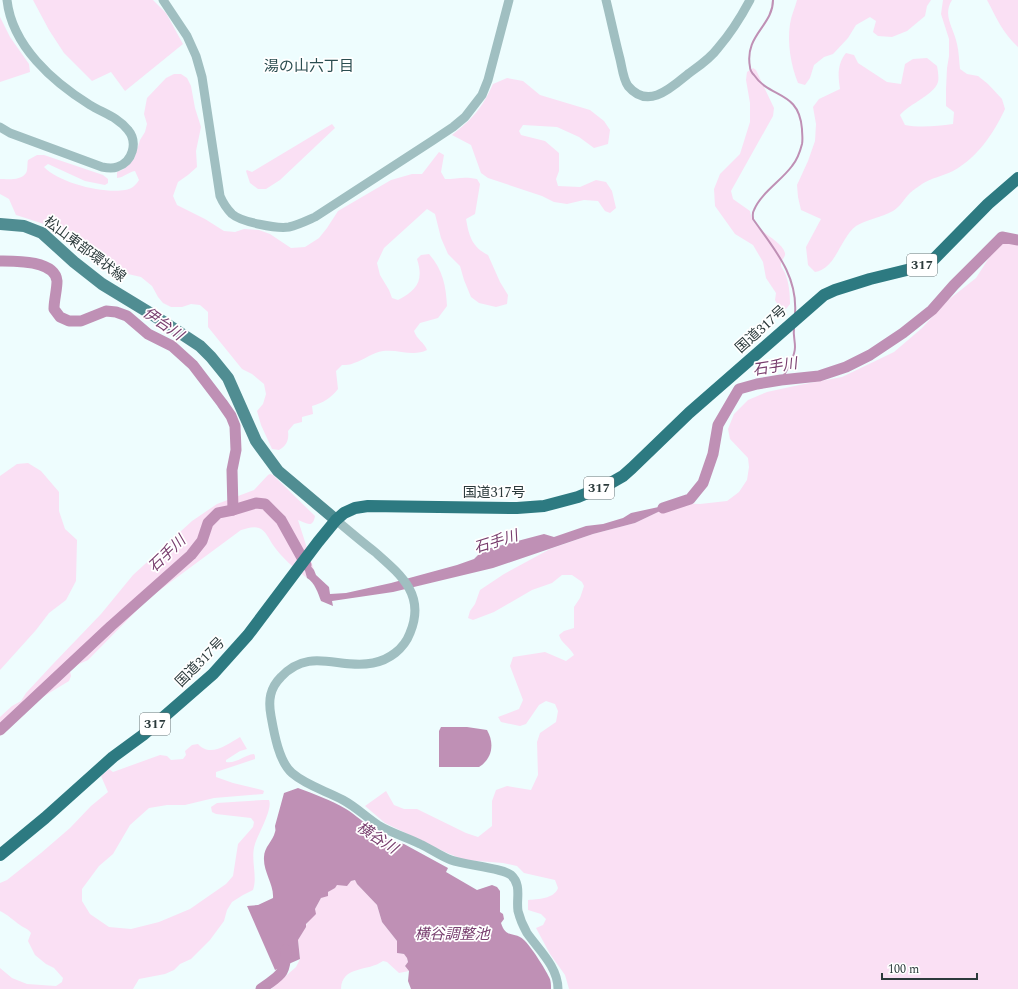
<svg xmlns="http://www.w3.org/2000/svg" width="1018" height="989" viewBox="0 0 1018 989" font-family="Spectral,'Noto Sans JP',serif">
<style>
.green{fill:#fae0f4}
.water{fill:#bf90b5}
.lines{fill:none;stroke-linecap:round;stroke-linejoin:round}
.stream{stroke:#bf90b5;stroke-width:2}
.river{stroke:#bf90b5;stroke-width:11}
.minor{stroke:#a0bfc1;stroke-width:9}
.major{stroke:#508d92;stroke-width:12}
.highway{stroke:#2d7a81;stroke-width:12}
.labels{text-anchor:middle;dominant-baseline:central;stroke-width:3.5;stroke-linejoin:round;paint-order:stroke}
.shield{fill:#fff;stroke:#6b7576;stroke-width:1}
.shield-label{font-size:13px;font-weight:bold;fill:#2b3a3b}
.street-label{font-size:14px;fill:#2b3a3b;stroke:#fff}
.neighbourhood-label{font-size:15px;fill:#2b4d50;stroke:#fff}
.water-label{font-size:15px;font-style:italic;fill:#783e6e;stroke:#fff}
</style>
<rect width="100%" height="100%" fill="#eefdfe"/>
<g class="green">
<path d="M33,0h120l13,13 17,31 -58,47 -14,-19 -19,9 -28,-28 -15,-23z"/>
<path d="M797,0h134l-4,6 -2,10 -18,15 -15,6 -14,-1 -5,-4 3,-11 -6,-4 -14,8 -8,13 -15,16 -9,3 -10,8 -4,13 -5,7 -7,-2c-7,-17 -11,-40 -8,-59 1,-8 5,-16 7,-24z"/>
<path d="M943,0h9c-10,16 2,28 5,44 2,8 2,17 3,25l7,5 11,2 10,8 14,15 3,10c-11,24 -28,49 -52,62 -10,5 -22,7 -31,13 -4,3 -9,6 -12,9 -6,6 -10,14 -17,18 -10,6 -28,9 -37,15 -16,12 -20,43 -41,46l-7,-7 -2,-18 15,-28 -20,-9 -3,-13 -1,-12 11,-24 7,-20 1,-17 -3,-17 6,-8 21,-10c-2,-13 -3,-25 6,-36l8,2 4,8 29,19 14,2 4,-20 8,-5 14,-1 10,8c1,5 2,12 1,16 -4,13 -29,22 -38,33l5,10c16,3 32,1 48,-1l1,-12 -8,-6v-17l1,-21 2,-12v-17l-8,-25z"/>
<path d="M987,0h31v47c-16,-15 -21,-28 -31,-47z"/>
<path d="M0,17l10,20 19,27 1,8 -30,10z"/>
<path d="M753,68l3,2 18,38 -1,8 -42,75 2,8 17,12c1,5 2,10 6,14 7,9 26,17 29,28 1,5 -5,7 -4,12 0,3 3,5 4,8 4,10 5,20 5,31l-4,5h-6l-5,-9 1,-7 -10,-15 -3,-16 -10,-17 -18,-11 -20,-28 -1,-17 6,-15 20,-20 10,-32v-19l-4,-23 1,-8z"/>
<path d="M174,74h7l6,4 4,8 4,22 6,19 -5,24 1,16 -9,8 -10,7 -5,14 4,9 28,14 19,12 11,1 9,-3 15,1 11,4 21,14 14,-1 14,-9 8,-10 11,-17 53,-31 21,-6h10l17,-22 5,3 -3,17 4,7c12,0 18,-3 32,0l3,5 -5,30 -9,5c3,17 6,28 22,36l12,27 8,13 -1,9 -11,3 -17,-4 -8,-6 -7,-17 -4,-14 -12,-12 -7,-16 -6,-24 -8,-5 -43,39 -7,15 3,12 9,15 3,8 6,2c19,-10 26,-19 19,-41l4,-4 8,-1c14,16 17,32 18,52l-9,12 -18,5 -6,8c3,9 10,11 13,19 -14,7 -28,-1 -44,1 -10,1 -19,9 -29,12 -4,2 -8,2 -12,2l-6,6 2,18c-7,9 -15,14 -26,17l1,8 -11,3v5l-8,2 -6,7c1,9 -1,14 -9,19l-7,-1 -11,-24 -4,-14 6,-7 3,-10 -2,-10 -12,-10 -10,-5 -34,-42v-15l-8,-7 -9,-1 -9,3h-11l-8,-4 -5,-6 -6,-11 -11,-9 -13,-3 -19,-6 -6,-8 -26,-14 -30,-21 -31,-10 -7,-16 -9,-5v-15c7,0 21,2 26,-6 2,-3 1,-10 2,-13l9,-5h7l59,20 5,4v4l-3,2 -20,-4 -37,-17 -4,3c15,16 60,27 81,23 7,-1 11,-5 14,-10l-4,-9c-7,1 -10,6 -18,7v-6l7,-3 10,-10 6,-19 5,-8 2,-8 -3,-10 3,-16 19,-20z"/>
<path d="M507,78l16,3 17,14 50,15 14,11 6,9 -2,14 -14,4 -15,-11 -22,-10 -34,-2 -4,6 2,4 24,6 14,12v18l-3,8 2,7 22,1 16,-7 10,2 6,9 4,17 -6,5 -5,-2 -7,-10 -14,-1 -17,4 -13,-2 -12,-6 -54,-18 -7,-5 -10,-28 -19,-10c21,-17 29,-25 41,-51z"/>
<path d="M332,124l3,4 -55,52 -14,9h-8l-8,-6 -4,-12 1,-1 5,2z"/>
<path d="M1003,242l13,1 2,2v744h-449l-4,-14 -15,-21 -14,-26 7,-3 3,-6 -5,-5 -13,-4v-10c10,-1 26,-1 30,-12l-3,-8 -31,-7 -7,-7 -14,-3 -39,-3 -19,-8 -60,-29 -20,-17 21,-15 8,14 10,4h13l49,24 12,4 14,-11v-25l4,-11 11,-4 24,4 7,-15 -1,-33 3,-9 16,-11 2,-11 -3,-7 -9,-3 -7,4 -13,19 -6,2 -19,-4 -3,-5 21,-8 4,-9 -13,-34 3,-9 32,-5 21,9 8,-6c-4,-8 -13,-12 -15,-20l5,-4 10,-3v-21l6,-9 4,-12 -2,-4 -10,-7h-10l-10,8 -20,7 -38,22 -21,8 -5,-2 2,-7 5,-7 5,-14 24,-16 46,-25 43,-15 42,-11 42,-20 23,1 27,-3 12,-9 8,-12 2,-13 -1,-9 -18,-19 -2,-10 6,-15 14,-14 19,-8 32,-7 43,-8 52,-25 28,-24 25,-27 29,-23 18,-28z"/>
<path d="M28,463l13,8 18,21v19l6,18 12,11 -1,41 -10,19 -17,13 -13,17 -36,40v-194l17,-12z"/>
<path d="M270,474l3,1 42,41c-2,13 -9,7 -17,4l16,50 -14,-16 7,24c-13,-10 -25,-20 -34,-33 -4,-6 -7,-14 -14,-17 -6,-2 -13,1 -18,2l-92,68 -61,62 -9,4 -9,7 1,5 -2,5 -33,20 -36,35v-19l12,-11 9,-5 5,-8 27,-29 48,-50 32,-39 59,-54 25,-17 37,-14 14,-15z"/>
<path d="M240,737l7,12 -7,2 -14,9v2c10,2 18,-7 28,-8l1,2v3l-39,13v5l17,6 29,7 2,1 -1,3 -49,4 -29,7h-18l-18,3 -19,17 -17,29 -14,12 -17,23v12l8,13 19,13 22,2 28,-7 31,-13 36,-25 7,-8 5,-32 15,-17 1,-5 -3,-4 -35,-4 -4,-2 -1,-5 6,-4 46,-3h6c4,9 -11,34 -14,44 -5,15 3,32 -2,46l-10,5 -11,7 -5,8 -3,11 -14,19 -19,19 -11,5 -6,6 -9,4 -26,5 -6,10h-133v-21l12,10 15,6 29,2 6,-4 1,-4 -9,-10 -8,-4 -11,-9 -7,-14 3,-8c-5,-6 -6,-4 -11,-8 -7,-5 -12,-10 -20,-14v-28l7,-3 34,-27 29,-25 21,-22 17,-14 -7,-16 8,-7 4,3 47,-17 7,1 4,4 12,-1 3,-4 -1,-4 7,-6 6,-1c12,14 30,0 42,-7z"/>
<path d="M355,880l2,4 20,21 5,17 15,19v12l7,1 3,4 1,4 -3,4 4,5 -10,2 -12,-11 -4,-1c-15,11 -41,4 -42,28h-70l25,-22 4,-8 -2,-19 23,-42 16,-13z"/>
</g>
<g class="water">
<path d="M677,503l-42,20 -42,11 -100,34 -100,24 -61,9 1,5 -12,-5c-3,-8 -6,-18 -14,-23l-7,-25 14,17 2,5 13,12 1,7 16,-1 45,-10 66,-18 17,-6 9,-9 61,-16 10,3 32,-11 17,-2 20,-6 8,-5z"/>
<path d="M441,727h26l20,3c8,14 5,29 -8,37h-40v-36z"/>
<path d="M298,788c16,6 33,12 48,21 19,12 35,32 58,35l44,24 -2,4 31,18 15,-5 5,2 3,4v21l3,2 1,5 -3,4c5,16 13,8 23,17 6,5 22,30 25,37 2,3 2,8 2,12h-140l-3,-8 1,-10 -4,-5 3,-4 -1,-4 -3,-4 -7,-1v-12l-15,-19 -5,-17 -20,-21 -2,-4 -4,1 -4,5 -10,-1 -2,3 -7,4v4l-7,2 -6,11 1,5 -10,10v3l-8,13 2,19 -25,11 -28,-64 11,-1 15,-7c1,-14 -10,-26 -9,-41 0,-10 9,-16 11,-25 1,-2 0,-4 0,-6 3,-11 6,-22 9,-33z"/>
</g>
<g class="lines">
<g class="stream">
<path d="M773,0c0,26 -29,35 -23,67 0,3 2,6 4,8 16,24 45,15 48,54 0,5 1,10 0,15 -2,8 -5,16 -10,22 -11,15 -31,27 -38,44 -2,3 -1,6 -1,9 21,30 45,56 42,95"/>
<path d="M781,380c5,-8 14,-23 14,-33 0,-7 -2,-12 -1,-19"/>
</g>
<g class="river">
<path d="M0,261c15,0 55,-1 57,20 0,9 -3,19 -3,28l6,8 9,4h12l25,-10 10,1 11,4 21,18 24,12 21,19 29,38 9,13 4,10 1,24 -4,20 1,40"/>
<path d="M663,508l27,-9 13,-16 10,-29 5,-29 21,-36 18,-5 24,-4 38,-4 27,-9 24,-12 33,-22 29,-23 22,-25 48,-48 16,3"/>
<path d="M0,730l111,-104 80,-71 11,-14 6,-18 10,-10 15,-3 23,-7 9,1 16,16 25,45"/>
<path d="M261,989c20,-15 24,-13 25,-39"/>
</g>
<g class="minor">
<path d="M163,0l24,36 9,20 6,21 18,119c3,7 7,13 12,18 9,8 45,15 57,13 9,-2 17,-6 26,-10l117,-76 21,-14 12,-10 17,-22 6,-15 21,-80"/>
<path d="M606,0c5,20 9,40 14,59 2,8 3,20 8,27 20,24 43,2 60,-12 11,-8 22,-15 30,-26 13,-15 23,-31 32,-48"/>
<path d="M0,127l10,6 92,34c5,1 10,2 15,0 16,-5 21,-25 11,-37 -10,-13 -25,-17 -38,-25 -37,-23 -78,-59 -83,-105"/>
<path d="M336,520c13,11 26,22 39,32 26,23 51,43 35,81 -6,16 -21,27 -37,30 -34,7 -63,-17 -92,14 -11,11 -13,23 -10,39 3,17 8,46 21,57 15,13 35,18 51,27 13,7 23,17 35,25 13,8 28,12 42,19 11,5 20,12 31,16 14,5 52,8 60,15 11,10 5,23 7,36 2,8 5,15 9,22 12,17 31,34 31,56"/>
</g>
<path class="major" d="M0,224l24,2 18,7 32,29 28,22 51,31 47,31 11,11 17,21 28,63 22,30 58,49"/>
<path class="highway" d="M0,855l45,-37 68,-61 30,-22 70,-61 35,-39 70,-93 18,-22 8,-7 11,-5 13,-2 149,2 27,-2 34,-9 31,-13 14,-8 9,-8 57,-55 135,-118 11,-5 35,-11 49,-12 15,-8 54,-55 30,-26"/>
</g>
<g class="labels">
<g class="shield">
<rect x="907" y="254" width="30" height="22" rx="3"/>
<rect x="584" y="477" width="30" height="22" rx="3"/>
<rect x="140" y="713" width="30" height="22" rx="3"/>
</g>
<g class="shield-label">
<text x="922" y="265">317</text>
<text x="599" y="488">317</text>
<text x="155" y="724">317</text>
</g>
<g class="street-label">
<text transform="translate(85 249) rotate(37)">松山東部環状線</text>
<text transform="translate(761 329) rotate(-42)">国道317号</text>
<text x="494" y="492">国道317号</text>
<text transform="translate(200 662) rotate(-45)">国道317号</text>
</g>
<g class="neighbourhood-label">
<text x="309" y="66">湯の山六丁目</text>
</g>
<g class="water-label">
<text transform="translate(163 324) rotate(35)">伊台川</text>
<text transform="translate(775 367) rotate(-9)">石手川</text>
<text transform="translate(496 542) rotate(-17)">石手川</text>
<text transform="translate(167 554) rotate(-44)">石手川</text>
<text transform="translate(377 838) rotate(33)">横谷川</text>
<text x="452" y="934">横谷調整池</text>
</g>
</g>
<path d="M882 973v6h95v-6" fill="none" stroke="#2b3a3b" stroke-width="2"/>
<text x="888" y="973" font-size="12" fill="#2b3a3b" stroke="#ffffff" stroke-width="3" paint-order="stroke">100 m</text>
</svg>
